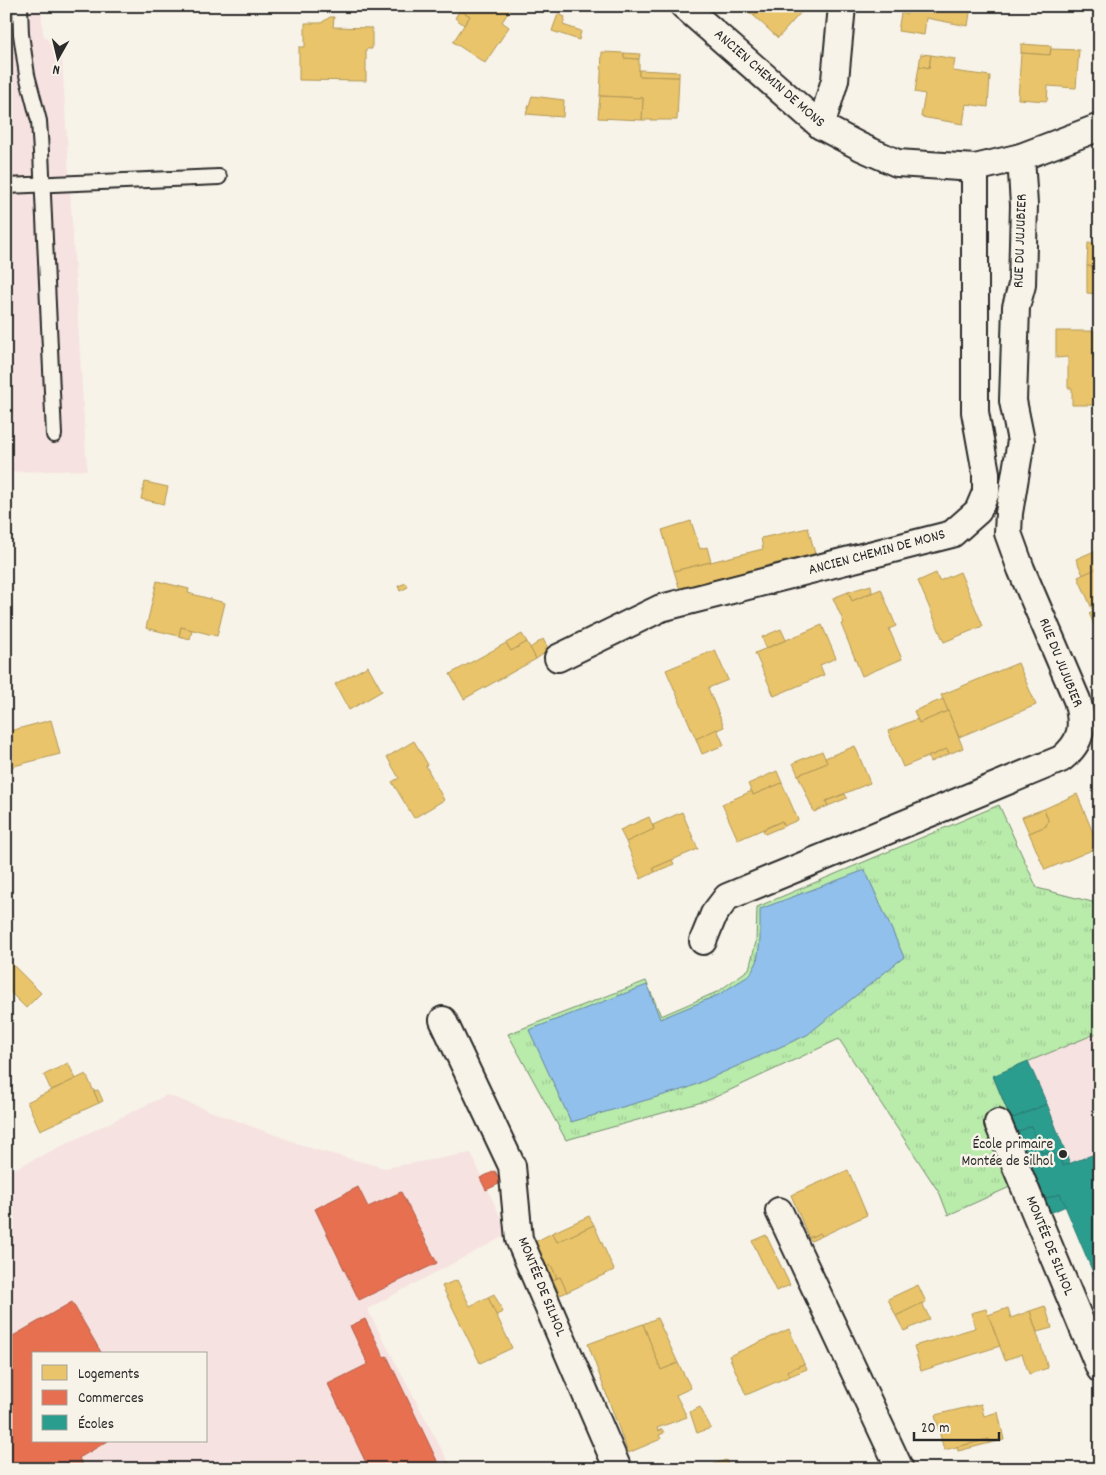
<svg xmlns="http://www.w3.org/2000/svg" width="1106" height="1475" viewBox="0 0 1106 1475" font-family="Dekko,sans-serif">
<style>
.built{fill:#f6e2e0;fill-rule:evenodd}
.grass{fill:url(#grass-tufts);stroke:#728b6b}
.water{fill:#90c0eb;stroke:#68849e}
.homes{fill:#e9c46a;stroke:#b09657}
.shops{fill:#e76f51;stroke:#af5b46}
.schools{fill:#2a9d8f;stroke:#2a7b71}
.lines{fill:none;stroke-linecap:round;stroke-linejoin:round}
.lane-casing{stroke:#2b2b2b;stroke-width:18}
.street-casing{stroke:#2b2b2b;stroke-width:30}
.lane{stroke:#f7f3e8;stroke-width:14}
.street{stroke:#f7f3e8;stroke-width:26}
.poi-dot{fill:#2b2b2b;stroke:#f7f3e8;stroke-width:2}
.labels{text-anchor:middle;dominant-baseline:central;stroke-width:5;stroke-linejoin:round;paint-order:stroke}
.street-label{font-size:15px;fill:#2b2b2b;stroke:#f7f3e8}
.poi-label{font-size:15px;fill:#2b2b2b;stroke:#f7f3e8;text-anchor:end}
</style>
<defs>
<pattern id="grass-tufts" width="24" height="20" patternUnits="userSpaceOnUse" patternTransform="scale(1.25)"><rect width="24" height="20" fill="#b9ebab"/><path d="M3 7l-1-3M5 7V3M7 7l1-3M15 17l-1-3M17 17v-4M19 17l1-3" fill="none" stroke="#9fca93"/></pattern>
</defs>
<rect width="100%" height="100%" fill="#f7f3e8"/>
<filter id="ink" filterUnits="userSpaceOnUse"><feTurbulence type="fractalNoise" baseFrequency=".02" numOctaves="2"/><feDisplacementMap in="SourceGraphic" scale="10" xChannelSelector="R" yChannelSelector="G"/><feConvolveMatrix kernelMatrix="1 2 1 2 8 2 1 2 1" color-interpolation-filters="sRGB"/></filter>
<g filter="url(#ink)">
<g class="built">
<path d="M6,6h35l2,28 19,25 25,411 -81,2z"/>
<path d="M1100,1032v257l-34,-82 -16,6 -57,-137z"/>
<path d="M167,1095l146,54 72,19 86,-15 37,81 -141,75 85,160h-446v-296zM34,1354h172v87h-172z"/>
</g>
<path class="grass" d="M999,805l38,83 63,16v128l-107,44 41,100 -86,39 -8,-21 -101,-155 -130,61 -143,40 -58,-106 138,-53 15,35 58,-25 30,-22 7,-27 1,-35z"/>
<path class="water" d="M865,870l39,87 -97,78 -119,53 -117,34 -42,-92 118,-45 13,34 58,-24 32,-20 7,-13 3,-22v-31z"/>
<g class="homes">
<path d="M463,6h46l2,2 -9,14 7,5 -24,36 -32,-21 17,-26 -10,-6z"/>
<path d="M742,6h21l-9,10z"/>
<path d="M763,6h37l3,4 -25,28 -24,-22z"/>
<path d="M908,6h63l-3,20 -42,-8 -2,17 -26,-4 3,-18 6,1z"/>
<path d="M460,10l10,6 -6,9 -9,-7z"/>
<path d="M558,14l7,3 -2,8 18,6 -2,9 -27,-9z"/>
<path d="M330,17h4l-1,10 39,1v21h-6v32l-67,-1v-33h6v-24h16z"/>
<path d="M1021,44l30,2 -1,9 -29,-2z"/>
<path d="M1051,49l28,1 -3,38 -28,-2 -1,15 -29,-2 3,-46 29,2z"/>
<path d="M602,52l22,1v5l15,1v17l40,1 -2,43h-35l1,-22 -43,-2z"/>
<path d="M624,53l16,1 -1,5 -15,-1z"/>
<path d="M921,54l10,1 -2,13 -10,-2z"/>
<path d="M931,55l24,4 -2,12 37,5 -2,31 -22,-3 -3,20 -42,-7 4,-23 -10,-2 4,-26 10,2z"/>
<path d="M639,70l40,2v5l-40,-1z"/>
<path d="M532,96l32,4 -1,17 -37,-3z"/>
<path d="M600,96l43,2 -1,22 -44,-2z"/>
<path d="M1088,243h12v24l-13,-1z"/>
<path d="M1087,266l13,1v27l-13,-1z"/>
<path d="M1056,331h37v27h7v47h-28v-17h-4v-31l-12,1z"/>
<rect x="1093" y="331" width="7" height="27"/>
<path d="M145,482l23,5 -4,17 -23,-5z"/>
<path d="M691,521l9,28 7,-2 4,15 -37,9 -12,-41z"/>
<path d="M808,528l9,33 -137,29 -6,-19 89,-22 -2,-11z"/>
<path d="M1099,549l1,18 -17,8 -7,-16z"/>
<path d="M1100,567v60l-4,2 -7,-16 4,-2 -15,-34z"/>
<path d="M960,572l23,54 -39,16 -26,-61 18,-8 3,8z"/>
<path d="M157,581l32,8 -1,4 37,10 -8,33 -36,-9 -2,9 -33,-8z"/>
<path d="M406,583l2,4 -8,4 -2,-5z"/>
<path d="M871,585l1,7 -20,9 -4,-9z"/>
<path d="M881,589l15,37 -7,3 13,30 -40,17 -21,-52 3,-1 -11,-25 15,-6 4,9z"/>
<path d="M822,625l14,33 -16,7 4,10 -50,21 -19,-43z"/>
<path d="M181,627l11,3 -2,9 -11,-3z"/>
<path d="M781,629l5,11 -20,8 -4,-11z"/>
<path d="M522,634l5,8 -16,9 -5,-8z"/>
<path d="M543,639l6,11 -13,9 -6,-11z"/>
<path d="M527,642l9,17 -72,40 -14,-25 56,-31 5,8z"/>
<path d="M715,650l13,30 -20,8 16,39 -28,12 -30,-69z"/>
<path d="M1018,663l18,42 -77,32 -18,-42z"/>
<path d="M368,666l14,25 -33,19 -14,-26z"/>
<path d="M943,699l5,12 -29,12 -5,-12z"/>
<path d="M948,711l15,37 -14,6 -2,-5 -44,18 -15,-36 29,-12 2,4z"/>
<path d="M51,720l9,34 -50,13 -4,-15v-20z"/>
<path d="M717,729l7,16 -22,9 -6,-15z"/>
<path d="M414,741l14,24 -2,1 18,34 -30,18 -22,-36 7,-4 -12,-21z"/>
<path d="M855,746l15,37 -44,18 2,5 -14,6 -16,-37 29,-12 -2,-5z"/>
<path d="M947,749l2,5 -19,8 -2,-5z"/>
<path d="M822,751l5,12 -29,12 -5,-12z"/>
<path d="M777,771l5,12 -29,12 -5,-11z"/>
<path d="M782,783l16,37 -14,6 -2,-5 -44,19 -16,-36 30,-13 1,4z"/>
<path d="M845,794l2,4 -19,8 -2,-5z"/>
<path d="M1077,794l22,53 -54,23 -16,-37 17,-7 2,-6 -4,-11z"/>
<path d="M1044,809l4,11 -2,6 -17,7 -7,-16z"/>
<path d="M682,812l16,37 -45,19 2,4 -14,7 -15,-37 28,-13 -1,-4z"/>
<path d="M649,817l5,12 -28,13 -6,-12z"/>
<path d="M782,821l2,5 -19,8 -2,-4z"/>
<path d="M672,860l2,4 -19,8 -2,-4z"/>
<path d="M6,958l35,35 -15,15 -20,-20z"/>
<path d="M68,1063l8,16 -25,11 -7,-15z"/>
<path d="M86,1074l13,29 -59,27 -13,-28z"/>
<path d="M98,1090l5,11 -4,2 -5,-12z"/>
<path d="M848,1170l19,45 -45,21 -2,-3 -11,5 -18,-43z"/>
<path d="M589,1216l5,9 -37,17 -5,-9z"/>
<path d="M594,1225l20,45 -47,22 -7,-15 -3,1 -6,-13 -4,2 -12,-25 17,-9 5,9z"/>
<path d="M820,1233l2,3 -11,5 -2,-3z"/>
<path d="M766,1235l24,50 -14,6 -24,-50z"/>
<path d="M551,1265l6,13 -4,2 -6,-13z"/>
<path d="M560,1277l7,15 -7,3 -7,-15z"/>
<path d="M457,1280l13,26 18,-9 24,51 -32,15 -38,-77z"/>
<path d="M918,1285l8,17 -30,14 -8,-17z"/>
<path d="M494,1294l9,18 -7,3 -8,-18z"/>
<path d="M922,1303l8,16 -26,12 -8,-15z"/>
<path d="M1045,1306l7,22 -15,4 -7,-21z"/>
<path d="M1008,1308l3,10 19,-7 18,57 -19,6 -7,-20 -17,6 -17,-45z"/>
<path d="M986,1309l14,37 -79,25 -7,-25 61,-18 -4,-15z"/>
<path d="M657,1318l21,45 -17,7 -18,-46z"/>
<path d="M643,1324l18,46 17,-7 13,25 -15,7 11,22 -30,11 1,3 4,-2 2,4 -5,2 2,4 -33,14 -40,-109z"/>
<path d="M789,1329l15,35 -17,7 3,5 -44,19 -17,-39z"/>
<path d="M804,1364l3,5 -17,7 -3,-5z"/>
<path d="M981,1404l3,12 14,-4 6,28 -14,3 -1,-4 -45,11 -9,-35z"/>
<path d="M700,1407l11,21 -14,5 -7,-21z"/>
<path d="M989,1439l1,4 -32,8 -1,-4z"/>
<path d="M726,1460l4,9h-14l-2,-5z"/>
</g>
<g class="shops">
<path d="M495,1171l6,12 -15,7 -6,-12z"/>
<path d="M358,1187l10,20 33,-15 36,71 -78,37 -44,-91z"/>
<path d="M72,1302l30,52h-68v87h74l-29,17 6,11h-79v-129z"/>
<path d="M365,1319l19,38 3,-1 54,113h-72l-41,-85 40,-20 -18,-38z"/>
<path d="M448,1462l4,7h-11l-1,-3z"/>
</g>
<g class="schools">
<path d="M1028,1061l19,43 -36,15 -18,-43z"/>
<path d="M1047,1104l23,60 -7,2 -4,-8 -4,-4 -9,-2 -4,1 -11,-27 -15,7 -5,-14z"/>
<path d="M1031,1126l11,27 4,-1 9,2 4,4 4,8 37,-14v137l-40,-95 -16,5 -28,-66z"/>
<path d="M1060,1194l6,12 -16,7 -6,-14z"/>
</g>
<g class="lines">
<defs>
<g id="lane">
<path d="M20,6l1,28 6,41 12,46 2,31 13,283"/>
<path d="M6,186l213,-9"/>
</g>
<g id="street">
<path d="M684,6l137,120 40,21 36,16 78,5 46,-11 79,-30"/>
<path d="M821,126l14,-46 7,-74"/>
<path d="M558,658l103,-50 291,-74 26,-23 8,-19v-19l-11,-61v-244"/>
<path d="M703,941l11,-27 13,-17 334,-138c22,-17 23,-34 16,-59l-56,-131 -13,-36 1,-20 12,-72 -8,-40 3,-94 6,-22 2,-80 -3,-48"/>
<path d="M443,1020l69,146 7,73 99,230"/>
<path d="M998,1123l102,246"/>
<path d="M779,1211l121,258"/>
</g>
</defs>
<use href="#lane" class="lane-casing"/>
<use href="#street" class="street-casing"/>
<use href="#lane" class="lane"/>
<use href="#street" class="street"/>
</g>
</g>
<circle class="poi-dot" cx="1063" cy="1154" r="5"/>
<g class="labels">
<g class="street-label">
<text transform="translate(769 79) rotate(41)">ANCIEN CHEMIN DE MONS</text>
<text transform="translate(1021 241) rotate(-88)">RUE DU JUJUBIER</text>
<text transform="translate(877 553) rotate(-15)">ANCIEN CHEMIN DE MONS</text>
<text transform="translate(1060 663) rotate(68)">RUE DU JUJUBIER</text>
<text transform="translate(1049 1246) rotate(68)">MONTÉE DE SILHOL</text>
<text transform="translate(541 1287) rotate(68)">MONTÉE DE SILHOL</text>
</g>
<g class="poi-label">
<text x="1053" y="1145">École primaire<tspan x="1053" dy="17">Montée de Silhol</tspan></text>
</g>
</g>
<rect width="1106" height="1475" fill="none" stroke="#f7f3e8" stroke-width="25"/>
<rect x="12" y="12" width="1081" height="1450" fill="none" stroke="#2b2b2b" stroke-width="2" filter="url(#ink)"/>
<rect x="32" y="1352" width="175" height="90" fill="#f7f3e8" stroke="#a5a39c"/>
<rect x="42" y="1365" width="25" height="15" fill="#e9c46a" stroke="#a5a39c"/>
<text x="78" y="1378" font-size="15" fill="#2b2b2b">Logements</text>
<rect x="42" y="1390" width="25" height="15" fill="#e76f51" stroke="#a5a39c"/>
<text x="78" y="1402" font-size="15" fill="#2b2b2b">Commerces</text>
<rect x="42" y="1415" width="25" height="15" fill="#2a9d8f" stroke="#a5a39c"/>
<text x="78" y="1428" font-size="15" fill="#2b2b2b">Écoles</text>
<g transform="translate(58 58) rotate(188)" stroke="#f7f3e8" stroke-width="4" paint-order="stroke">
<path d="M0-4L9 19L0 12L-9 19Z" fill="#2b2b2b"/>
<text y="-8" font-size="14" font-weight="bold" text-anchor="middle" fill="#2b2b2b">N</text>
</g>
<path d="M914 1432v8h85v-8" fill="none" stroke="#2b2b2b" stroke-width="2.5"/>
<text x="921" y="1432" font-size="15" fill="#2b2b2b" stroke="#f7f3e8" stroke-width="4" paint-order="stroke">20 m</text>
</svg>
